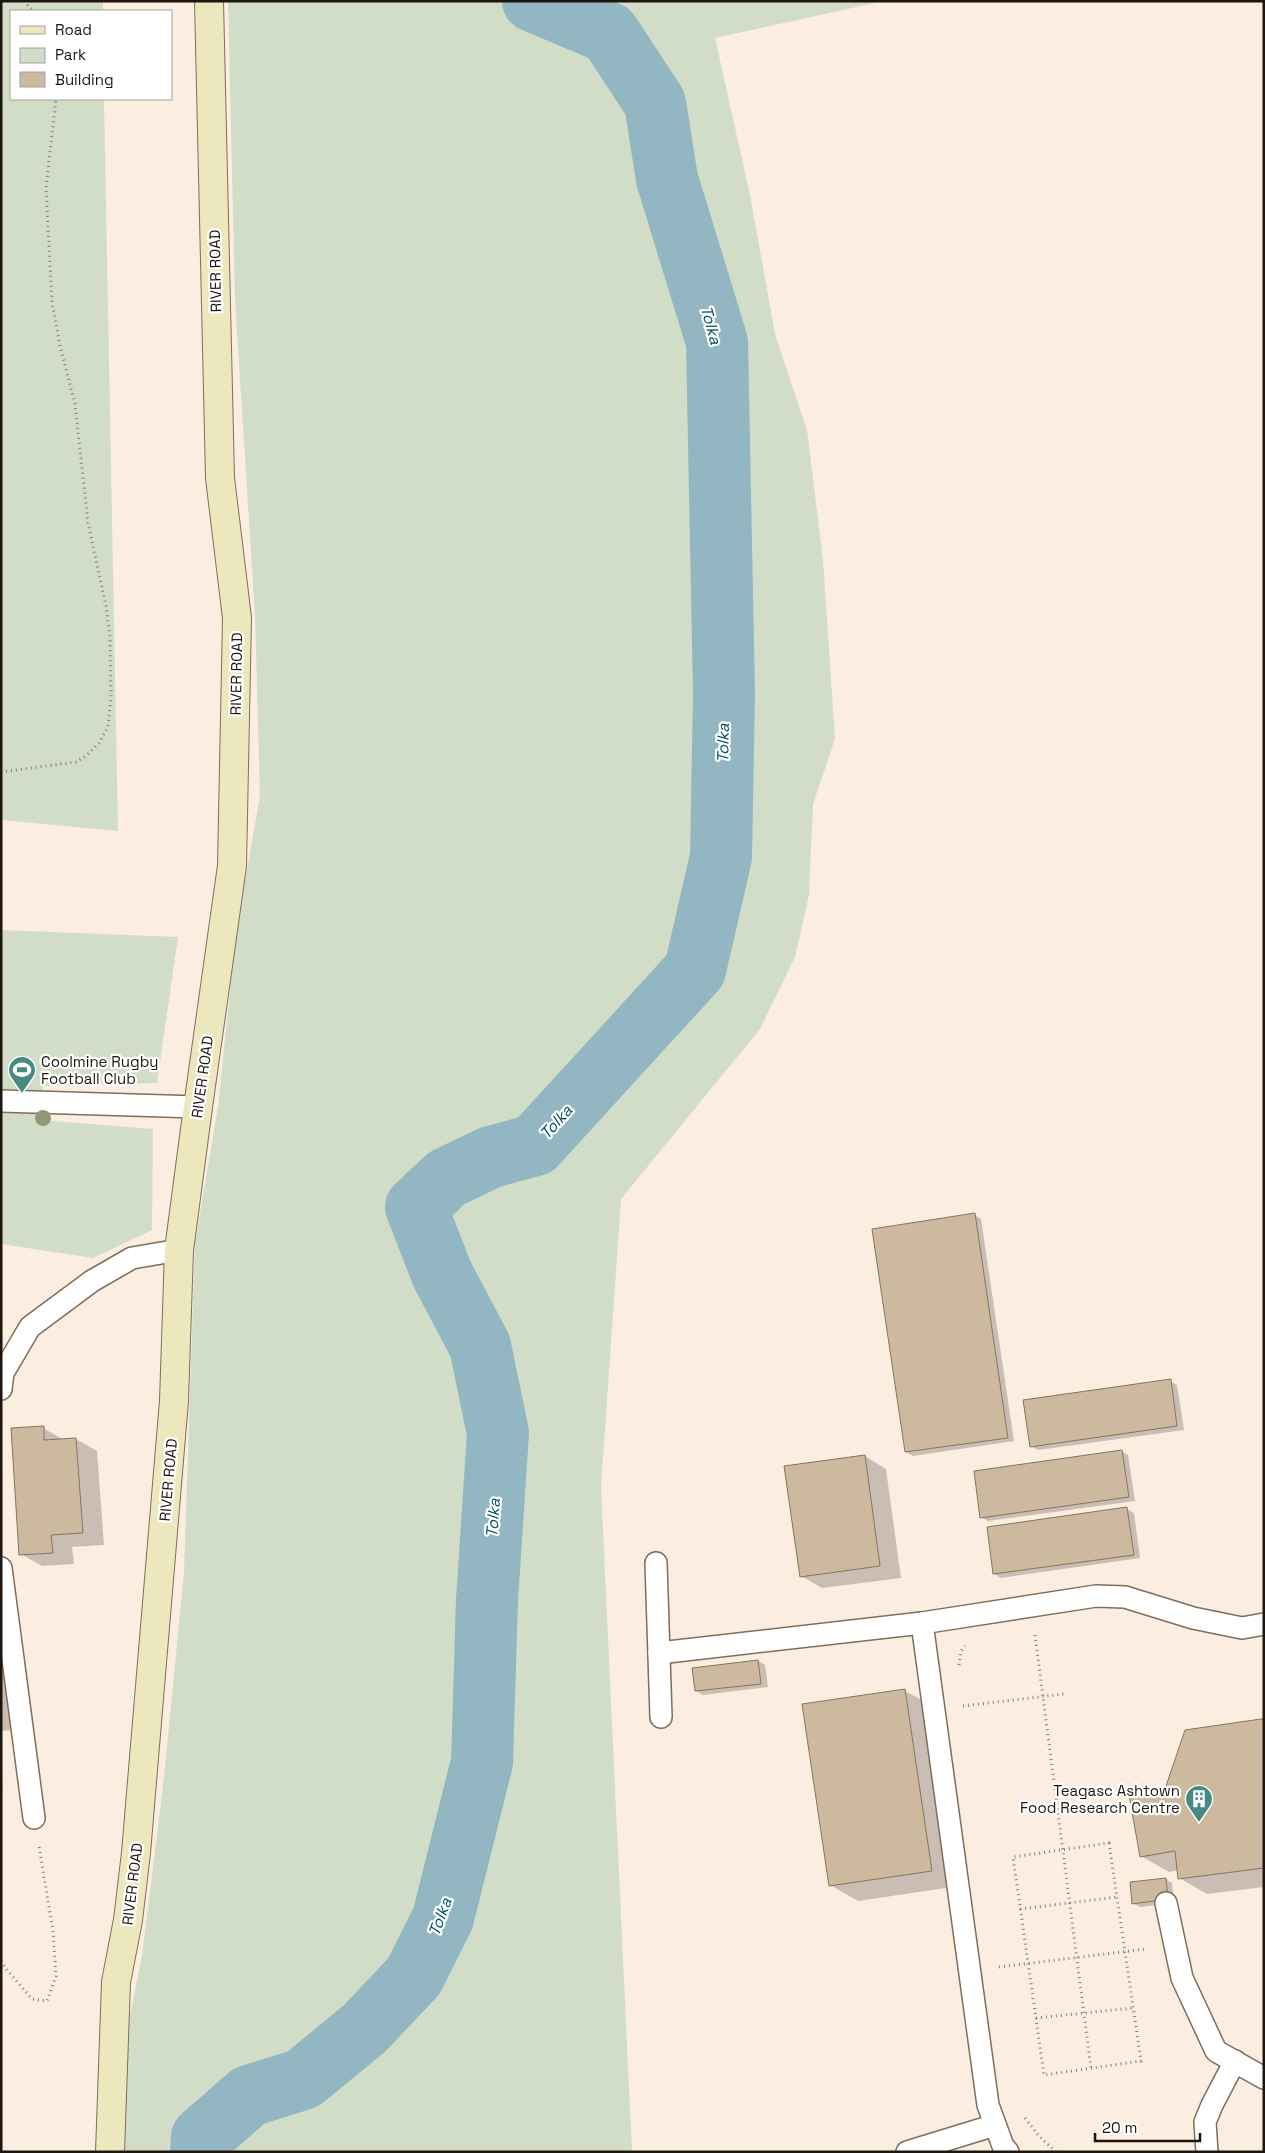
<svg xmlns="http://www.w3.org/2000/svg" width="1265" height="2153" viewBox="0 0 1265 2153" font-family="'Space Grotesk',sans-serif">
<style>
.green{fill:#d1ddc7}
.shadow{fill:#0003}
.lines{fill:none;stroke-linecap:round;stroke-linejoin:round}
.river{stroke:#92b7c3;stroke-width:62}
.building{fill:#cdb99e;stroke:#857560}
.lane-casing{stroke:#816d5b;stroke-width:24}
.secondary-casing{stroke:#816d5b;stroke-width:30}
.path{stroke:#897d74;stroke-width:3;stroke-dasharray:1 4;stroke-linecap:butt}
.lane{stroke:#fff;stroke-width:21}
.secondary{stroke:#ece7bc;stroke-width:28}
.tree{fill:#929778}
.labels{text-anchor:middle;dominant-baseline:central;stroke-width:4.5;stroke-linejoin:round;paint-order:stroke}
.street-label{font-size:15px;fill:#1d150e;stroke:#fff}
.poi-label{font-size:15px;fill:#1d150e;stroke:#fff;text-anchor:start}
.water-label{font-size:16px;font-style:italic;fill:#005062;stroke:#fff}
</style>
<rect width="100%" height="100%" fill="#fcede1"/>
<g class="green">
<path d="M1,1h102v10h-92v88h93l14,732 -117,-11z"/>
<path d="M228,1h656l-169,37 35,157 25,139 32,96 16,130 12,179 -22,65 -4,91 -14,62 -35,72 -139,170 -20,288 31,665h-508l1,-112 17,-84 22,-179 20,-205 11,-330 23,-135 18,-175 24,-136 -5,-180 -20,-316z"/>
<path d="M1,930l177,7 -21,146 -114,3 -3,34 113,9 -1,101 -59,28 -92,-14z"/>
</g>
<g class="shadow">
<path d="M975,1215l6,4 33,222 -101,15 -7,-4z"/>
<path d="M1170,1381l7,4 7,45 -146,20 -7,-4z"/>
<path d="M43,1428l21,12 12,-1 21,12 7,94 -32,2 2,17 -32,2 -21,-12z"/>
<path d="M1121,1451l7,4 7,46 -147,20 -7,-4z"/>
<path d="M865,1456l21,13 15,109 -79,10 -21,-12z"/>
<path d="M1127,1509l7,4 6,45 -139,20 -7,-4z"/>
<path d="M1,1633l13,97 -13,1z"/>
<path d="M758,1661l7,4 3,22 -65,8 -7,-4z"/>
<path d="M905,1691l28,15 26,180 -101,15 -28,-16z"/>
<path d="M1264,1721v166l-57,7 -28,-16 -1,-8 -9,2 -28,-16 25,-66z"/>
<path d="M1,1764l2,25h-2z"/>
<path d="M1165,1879l7,4 2,20 -34,4 -7,-4z"/>
</g>
<g class="lines">
<path class="river" d="M201,2152l1,-15 47,-41 54,-17 62,-51 49,-52 29,-58 39,-156 5,-162 11,-167 -18,-87 -38,-72 -26,-67 31,-29 44,-21 44,-12 160,-175 26,-113 3,-163 -7,-352 -50,-163 -12,-76 -46,-70 -76,-32"/>
</g>
<g class="building">
<path d="M975,1213l33,225 -103,14 -33,-223z"/>
<path d="M1171,1379l6,47 -147,21 -7,-47z"/>
<path d="M44,1426v14l32,-2 7,95 -32,2 2,18 -34,2 -8,-127z"/>
<path d="M1122,1450l7,47 -149,21 -6,-47z"/>
<path d="M865,1455l15,111 -80,11 -16,-111z"/>
<path d="M1127,1507l7,48 -141,19 -6,-47z"/>
<path d="M758,1660l3,24 -66,7 -3,-23z"/>
<path d="M905,1689l27,182 -103,15 -27,-182z"/>
<path d="M1261,1719h3v149l-86,11 -3,-28 -35,6 -11,-62 36,-6 20,-59z"/>
<path d="M1166,1878l2,21 -36,5 -2,-22z"/>
</g>
<g class="lines">
<defs>
<g id="lane">
<path d="M1,1101l197,6"/>
<path d="M1,1389l2,-16 27,-46 62,-46 40,-23 47,-8"/>
<path d="M656,1563l5,154"/>
<path d="M1,1568l33,250"/>
<path d="M922,1623l66,482 15,41 5,6"/>
<path d="M659,1653l263,-30 174,-27 29,1 68,21 49,10 22,-4"/>
<path d="M1166,1903l16,75 34,73 48,27"/>
<path d="M907,2152l88,-27"/>
<path d="M1207,2152l-2,-30 7,-17 23,-44"/>
</g>
<path id="secondary" d="M110,2152l6,-170 12,-62 8,-67 38,-452 5,-151 19,-143 34,-241 5,-248 -17,-140 -11,-477"/>
</defs>
<use href="#lane" class="lane-casing"/>
<use href="#secondary" class="secondary-casing"/>
<g class="path">
<path d="M24,1l9,10"/>
<path d="M1,772l75,-10 11,-7 12,-12 9,-16 3,-31 -1,-59 -4,-31 -18,-83 -13,-119 -15,-58 -8,-44 -6,-114 10,-89"/>
<path d="M1035,1635l56,433"/>
<path d="M959,1665l2,-14 4,-5"/>
<path d="M963,1706l101,-12"/>
<path d="M1109,1843l32,218 -97,14 -31,-218z"/>
<path d="M1020,1909l97,-12"/>
<path d="M1,1961l5,8 26,30 15,2 9,-25 -3,-45 -14,-85"/>
<path d="M999,1967l147,-18"/>
<path d="M1036,2018l97,-10"/>
<path d="M1025,2118l14,18 17,16"/>
</g>
<use href="#lane" class="lane"/>
<use href="#secondary" class="secondary"/>
</g>
<circle class="tree" cx="43" cy="1118" r="8"/>
<defs>
<symbol id="stadium-pin" viewBox="-11 -11 22 30"><path d="M0 17L-7.5 6A9.5 9.5 0 1 1 7.5 6Z" fill="#458b82" stroke="#fff"/><path d="M0-5a6.5 5 0 1 0 0 10a6.5 5 0 1 0 0-10ZM-3.5-1.8h7v3.6h-7Z" fill="#fff"/></symbol>
<symbol id="building-pin" viewBox="-11 -11 22 30"><path d="M0 17L-7.5 6A9.5 9.5 0 1 1 7.5 6Z" fill="#458b82" stroke="#fff"/><path d="M-4-6H4V6H1V3H-1V6H-4ZM-2.5-4.3h1.7v1.8h-1.7ZM.8-4.3h1.7v1.8H.8ZM-2.5-1h1.7V.8h-1.7ZM.8-1h1.7V.8H.8Z" fill="#fff"/></symbol>
</defs>
<g fill-rule="evenodd">
<use href="#stadium-pin" x="6" y="1054" width="32" height="43"/>
<use href="#building-pin" x="1183" y="1783" width="32" height="43"/>
</g>
<g class="labels">
<g class="street-label">
<text transform="translate(215 271) rotate(-91)">RIVER ROAD</text>
<text transform="translate(236 674) rotate(-89)">RIVER ROAD</text>
<text transform="translate(202 1077) rotate(-82)">RIVER ROAD</text>
<text transform="translate(168 1480) rotate(-85)">RIVER ROAD</text>
<text transform="translate(132 1884) rotate(-83)">RIVER ROAD</text>
</g>
<g class="poi-label">
<text x="41" y="1061">Coolmine Rugby<tspan x="41" dy="17">Football Club</tspan></text>
<text x="1180" y="1790" text-anchor="end">Teagasc Ashtown<tspan x="1180" dy="17">Food Research Centre</tspan></text>
</g>
<g class="water-label">
<text transform="translate(711 325) rotate(75)">Tolka</text>
<text transform="translate(723 743) rotate(-89)">Tolka</text>
<text transform="translate(556 1122) rotate(-48)">Tolka</text>
<text transform="translate(493 1518) rotate(-86)">Tolka</text>
<text transform="translate(440 1917) rotate(-70)">Tolka</text>
</g>
</g>
<rect width="1265" height="2153" fill="none" stroke="#1d150e" stroke-width="5"/>
<rect x="10" y="10" width="162" height="90" fill="#ffffff" stroke="#a5a19f"/>
<rect x="20" y="26" width="25" height="8" fill="#ece7bc" stroke="#a5a19f"/>
<text x="55" y="35" font-size="15" fill="#1d150e">Road</text>
<rect x="20" y="48" width="25" height="15" fill="#d1ddc7" stroke="#a5a19f"/>
<text x="55" y="60" font-size="15" fill="#1d150e">Park</text>
<rect x="20" y="72" width="25" height="15" fill="#cdb99e" stroke="#a5a19f"/>
<text x="55" y="85" font-size="15" fill="#1d150e">Building</text>
<path d="M1095 2133v8h105v-8" fill="none" stroke="#1d150e" stroke-width="2.5"/>
<text x="1102" y="2133" font-size="15" fill="#1d150e" stroke="#ffffff" stroke-width="4" paint-order="stroke">20 m</text>
</svg>
